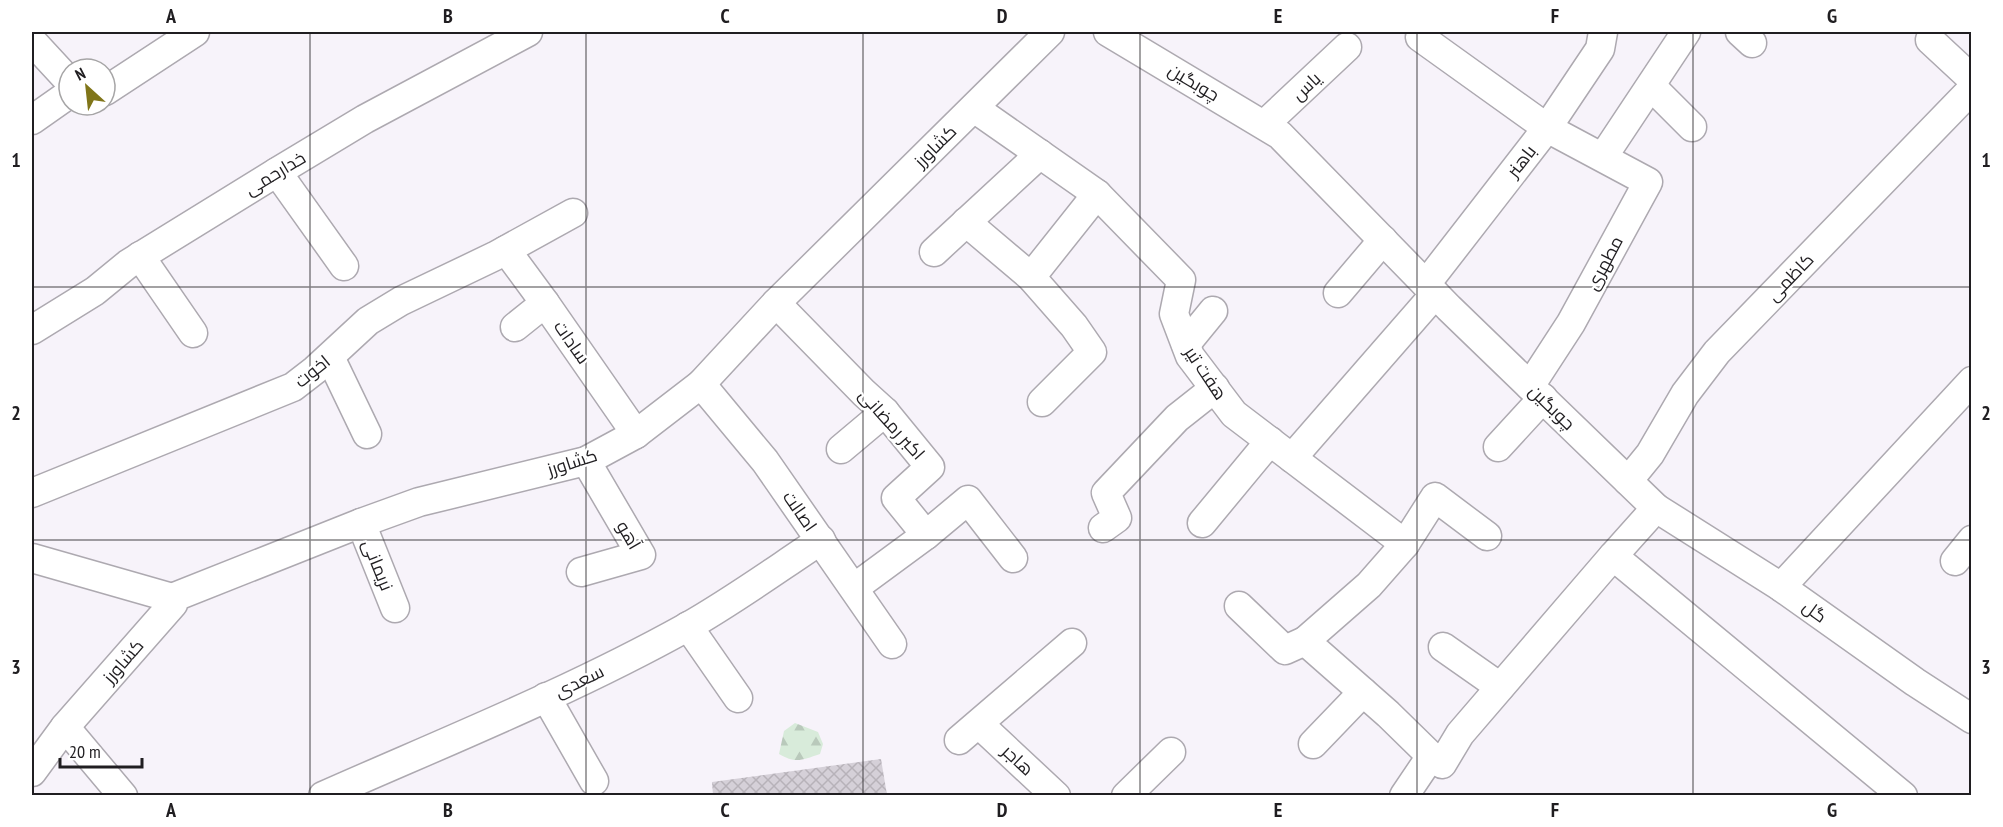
<svg xmlns="http://www.w3.org/2000/svg" width="2003" height="827" viewBox="0 0 2003 827" font-family="'PT Sans Narrow',Cairo,sans-serif">
<style>
.forest{fill:url(#forest-firs)}
.building{fill:url(#building-cross-hatch)}
.lines{fill:none;stroke-linecap:round;stroke-linejoin:round}
.minor-casing{stroke:#ada9b0;stroke-width:31}
.minor{stroke:#fff;stroke-width:28}
.grid{fill:none;stroke:#201e21;stroke-width:1.5;stroke-opacity:0.55}
.labels{text-anchor:middle;dominant-baseline:central;stroke-width:4.5;stroke-linejoin:round;paint-order:stroke}
.street-label{font-size:18px;fill:#201e21;stroke:#fff}
.neatline{fill:none;stroke:#201e21;stroke-width:2}
.grid-label{font-size:20px;text-anchor:middle;font-weight:bold;fill:#201e21}
</style>
<defs>
<pattern id="forest-firs" width="22" height="20" patternUnits="userSpaceOnUse" patternTransform="scale(1.5)"><rect width="22" height="20" fill="#d8ebda"/><path d="M5 1l3.5 6h-7zM16 11l3.5 6h-7z" fill="#b9c9bb"/></pattern>
<pattern id="building-cross-hatch" width="8" height="8" patternUnits="userSpaceOnUse" patternTransform="scale(1.5)"><rect width="8" height="8" fill="#d5d0d8"/><path d="M0 0l8 8M0 8l8-8" fill="none" stroke="#b7b2b9"/></pattern>
</defs>
<rect width="100%" height="100%" fill="#f7f3fa"/>
<path class="forest" d="M795,723l23,9 5,12 -3,10c-18,6 -24,10 -41,0l5,-23z"/>
<path class="building" d="M881,759l6,36h-174l-1,-13z"/>
<g class="lines">
<defs>
<g id="minor">
<path d="M1108,32l172,103 169,173 207,200 -43,48 290,240"/>
<path d="M1424,32l-4,5 127,91 101,54 -77,141 -41,63"/>
<path d="M1740,32l12,11"/>
<path d="M1930,40l42,39"/>
<path d="M32,41l37,40"/>
<path d="M1651,86l41,41"/>
<path d="M105,91l90,-59"/>
<path d="M974,108l123,86 84,86 -7,34 16,42 44,58 171,130"/>
<path d="M32,120l37,-26"/>
<path d="M1265,124l82,-77"/>
<path d="M1603,157l83,-125"/>
<path d="M277,172l67,94"/>
<path d="M966,222l65,55 43,49 18,26 -50,50"/>
<path d="M506,250l39,53 91,131"/>
<path d="M934,252l106,-98"/>
<path d="M140,256l53,77"/>
<path d="M1031,277l66,-83"/>
<path d="M1426,284l121,-156 53,-79 3,-17"/>
<path d="M1338,293l45,-53"/>
<path d="M776,303l88,90 21,19 45,55 -34,31 30,37 -72,53"/>
<path d="M515,327l30,-24"/>
<path d="M32,330l63,-39 33,-27 149,-92 88,-53 163,-87"/>
<path d="M1186,344l27,-33"/>
<path d="M330,357l37,77"/>
<path d="M701,384l64,77 127,183"/>
<path d="M1498,447l45,-49"/>
<path d="M841,449l44,-37"/>
<path d="M1292,458l143,-164"/>
<path d="M1628,481l22,-27 35,-60 32,-42 255,-263"/>
<path d="M32,493l261,-106 22,-17 53,-49 33,-20 94,-45 78,-43"/>
<path d="M1656,508l125,79 134,95 57,37"/>
<path d="M361,523l34,85"/>
<path d="M1202,523l68,-82"/>
<path d="M1103,528l14,-10 -11,-25 71,-75 38,-30"/>
<path d="M926,535l42,-35 45,58"/>
<path d="M1487,536l-52,-39 -30,47 -36,41 -64,56 83,73 43,42 11,8 18,-30 153,-178"/>
<path d="M32,558l140,40"/>
<path d="M1955,561l17,-21"/>
<path d="M581,572l60,-17 -55,-94"/>
<path d="M1781,587l191,-206"/>
<path d="M1239,606l46,44 20,-9"/>
<path d="M688,626l50,72"/>
<path d="M1443,647l57,40"/>
<path d="M546,697l48,84"/>
<path d="M979,724l77,72"/>
<path d="M65,727l58,69"/>
<path d="M959,740l113,-97"/>
<path d="M1313,744l50,-52"/>
<path d="M32,772l33,-45 108,-123 -1,-6 189,-75 58,-21 167,-41 50,-27 65,-50 75,-81 274,-271"/>
<path d="M323,796c122,-54 247,-104 364,-169 46,-26 90,-58 134,-87"/>
<path d="M1126,796l45,-44"/>
<path d="M1404,796l27,-40"/>
</g>
</defs>
<use href="#minor" class="minor-casing"/>
<use href="#minor" class="minor"/>
</g>
<path class="grid" d="M310,32v764M586,32v764M863,32v764M1140,32v764M1417,32v764M1693,32v764M32,287h1940M32,540h1940"/>
<g class="labels">
<g class="street-label">
<text transform="translate(1194 82) rotate(31)">چوبگین</text>
<text transform="translate(1306 86) rotate(-43)">یاس</text>
<text transform="translate(935 146) rotate(-45)">کشاورز</text>
<text transform="translate(1521 161) rotate(-52)">باهنر</text>
<text transform="translate(275 173) rotate(-31)">خدارحمی</text>
<text transform="translate(1604 263) rotate(-62)">مطهری</text>
<text transform="translate(1790 277) rotate(-46)">کاظمی</text>
<text transform="translate(572 342) rotate(55)">سادات</text>
<text transform="translate(312 371) rotate(-39)">اخوت</text>
<text transform="translate(1206 373) rotate(56)">هفت تیر</text>
<text transform="translate(1552 407) rotate(44)">چوبگین</text>
<text transform="translate(892 424) rotate(48)">اکبر رمضانی</text>
<text transform="translate(572 462) rotate(-18)">کشاورز</text>
<text transform="translate(800 511) rotate(55)">اصالت</text>
<text transform="translate(629 535) rotate(60)">آهو</text>
<text transform="translate(378 565) rotate(68)">نریمانی</text>
<text transform="translate(1815 611) rotate(36)">گل</text>
<text transform="translate(123 661) rotate(-49)">کشاورز</text>
<text transform="translate(579 681) rotate(-26)">سعدی</text>
<text transform="translate(1018 760) rotate(43)">هاجر</text>
</g>
</g>
<rect width="2003" height="827" fill="none" stroke="#ffffff" stroke-width="66"/>
<g transform="translate(87 87) rotate(333)"><circle r="28" fill="#ffffff" stroke="#a6a5a6" stroke-width="1.5"/>
<path d="M0-4.5L10 22L0 15L-10 22Z" fill="#807519"/>
<text y="-9" font-size="16" font-weight="bold" text-anchor="middle" fill="#201e21">N</text>
</g>
<path d="M60 758v9h82v-9" fill="none" stroke="#201e21" stroke-width="3"/>
<text x="69" y="758" font-size="18" fill="#201e21" stroke="#ffffff" stroke-width="4.5" paint-order="stroke">20 m</text>
<rect x="33" y="33" width="1937" height="761" class="neatline"/>
<g class="grid-label">
<text x="171" y="23">A</text>
<text x="448" y="23">B</text>
<text x="725" y="23">C</text>
<text x="1002" y="23">D</text>
<text x="1278" y="23">E</text>
<text x="1555" y="23">F</text>
<text x="1832" y="23">G</text>
<text x="16" y="167">1</text>
<text x="1986" y="167">1</text>
<text x="16" y="420">2</text>
<text x="1986" y="420">2</text>
<text x="16" y="674">3</text>
<text x="1986" y="674">3</text>
<text x="171" y="817">A</text>
<text x="448" y="817">B</text>
<text x="725" y="817">C</text>
<text x="1002" y="817">D</text>
<text x="1278" y="817">E</text>
<text x="1555" y="817">F</text>
<text x="1832" y="817">G</text>
</g>
</svg>
